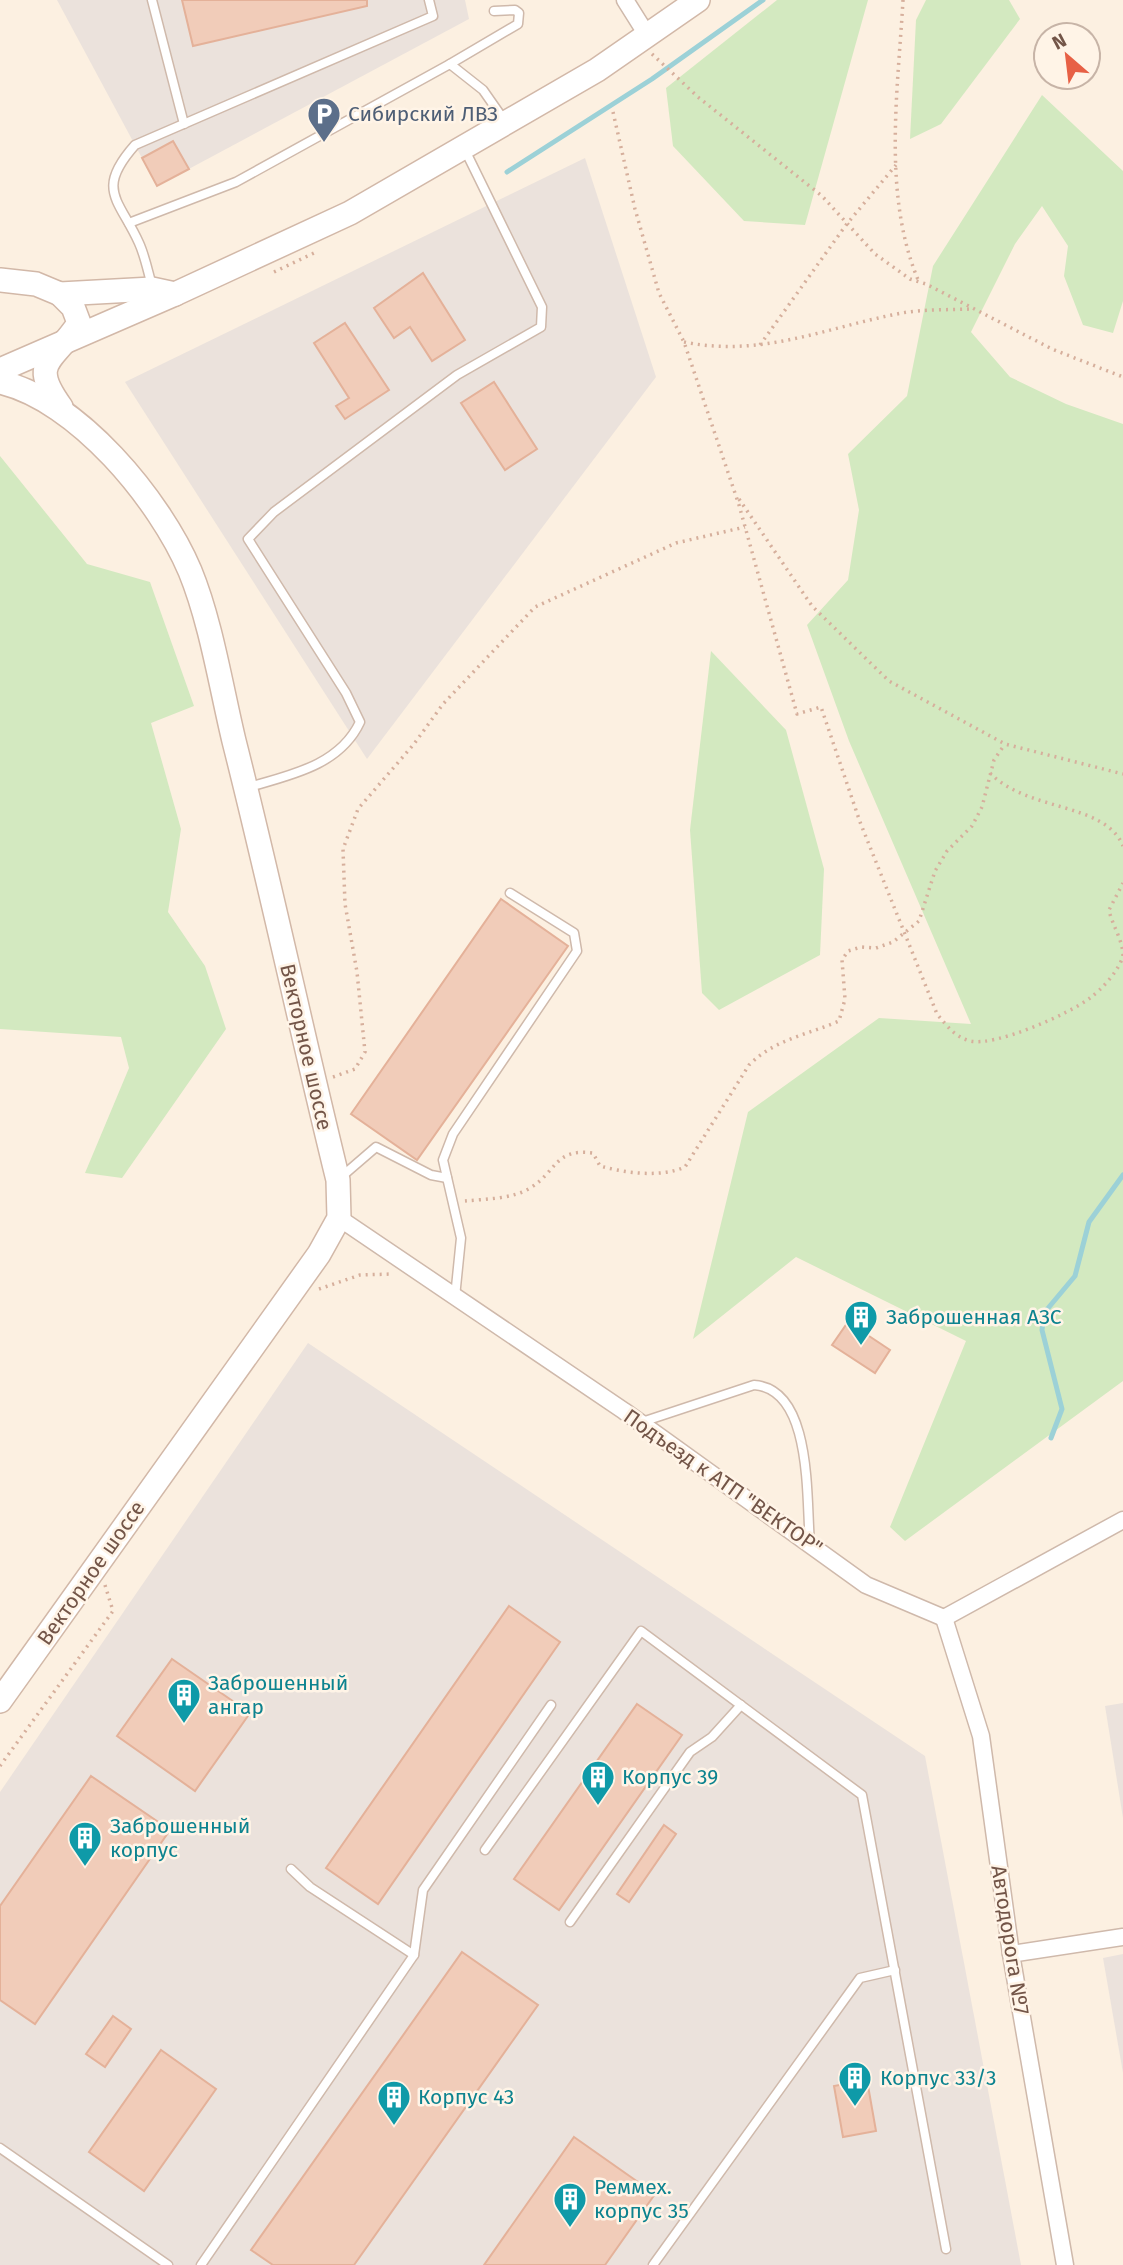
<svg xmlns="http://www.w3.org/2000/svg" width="1123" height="2265" viewBox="0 0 1123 2265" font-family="'Fira Sans',sans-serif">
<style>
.industrial{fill:#ebe2dc}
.green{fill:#d3e9c0}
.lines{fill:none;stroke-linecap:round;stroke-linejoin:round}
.stream{stroke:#9cd1d7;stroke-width:5}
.building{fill:#f1ccb9;stroke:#e4b199;stroke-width:2}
.lane-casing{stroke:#cfb9ab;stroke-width:11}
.street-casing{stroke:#cfb9ab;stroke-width:19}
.secondary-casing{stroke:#d2b8a8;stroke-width:26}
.path{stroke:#d6af9c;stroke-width:3.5;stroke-dasharray:2 5;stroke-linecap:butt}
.lane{stroke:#fff;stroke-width:8}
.street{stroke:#fff;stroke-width:16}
.secondary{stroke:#fff;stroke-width:23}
.labels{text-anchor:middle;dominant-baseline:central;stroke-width:5;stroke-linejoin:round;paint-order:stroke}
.service-label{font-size:21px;fill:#4e5e75;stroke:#fff4e7;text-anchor:start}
.street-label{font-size:21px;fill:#735548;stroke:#fff4e7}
.culture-label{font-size:21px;fill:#0d838f;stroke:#fff4e7;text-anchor:start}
</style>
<rect width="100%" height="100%" fill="#fcf0e1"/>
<g class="industrial">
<path d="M57,0h408l4,19 -312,167z"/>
<path d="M585,158l71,219 -289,382 -242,-377z"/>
<path d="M308,1343l617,413 96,509h-1021v-473z"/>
<path d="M1123,1703v115l-18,-112z"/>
<path d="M1123,1954v119l-20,-115z"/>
</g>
<g class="green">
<path d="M777,0h91l-63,225 -61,-4 -71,-75 -7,-58z"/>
<path d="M926,0h83l11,19 -79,105 -31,15 6,-119z"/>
<path d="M1042,95l81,76v130l-10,32 -30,-8 -19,-49 4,-30 -26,-40 -27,38 -44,88 39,45 56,27 57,20v957l-218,160 -15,-14 76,-186 -170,-84 -103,82 55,-227 131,-94 92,6 -122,-283 -42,-116 41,-45 11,-70 -11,-56 59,-58 26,-130z"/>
<path d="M0,456l87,108 63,18 44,124 -43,17 30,106 -13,83 37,54 21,63 -104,149 -37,-5 44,-105 -8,-31 -121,-8z"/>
<path d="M711,651l75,79 38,139 -4,86 -101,55 -17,-17 -12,-163z"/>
</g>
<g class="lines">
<g class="stream">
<path d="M507,172l145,-93 111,-79"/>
<path d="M1051,1438l11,-29 -20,-79 2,-17 31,-37 14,-54 34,-47"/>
</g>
</g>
<g class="building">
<path d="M182,0h185v6l-174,40z"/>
<path d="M173,141l16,28 -32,17 -15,-28z"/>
<path d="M423,273l42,67 -33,21 -22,-34 -16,11 -20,-30z"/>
<path d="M345,323l44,67 -44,29 -9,-13 13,-8 -35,-55z"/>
<path d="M494,382l43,67 -32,21 -44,-67z"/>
<path d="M501,899l67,47 -151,214 -66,-46z"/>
<path d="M848,1322l42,28 -15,23 -43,-28z"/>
<path d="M509,1606l51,36 -182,262 -52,-36z"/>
<path d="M172,1659l78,54 -55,78 -78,-55z"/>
<path d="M637,1704l45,31 -123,175 -45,-31z"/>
<path d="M91,1776l79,54 -135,194 -35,-24v-94z"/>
<path d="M664,1825l12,9 -47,68 -12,-8z"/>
<path d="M462,1952l76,53 -184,260h-81l-22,-15z"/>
<path d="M113,2016l18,13 -26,38 -19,-13z"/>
<path d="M161,2050l55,39 -72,102 -55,-39z"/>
<path d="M867,2080l9,51 -33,6 -9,-51z"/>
<path d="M574,2137l81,57 -50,71h-121z"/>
</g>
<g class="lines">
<defs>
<g id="lane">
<path d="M152,0l32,124"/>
<path d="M450,64l68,-40 1,-11 -4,-3 -21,1"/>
<path d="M129,223l107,-41 214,-118 33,26 21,30"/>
<path d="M152,286c-4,-14 -7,-30 -13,-43 -20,-44 -44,-53 -4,-98l298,-129 -4,-16"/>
<path d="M249,787c42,-12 91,-22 111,-65l-14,-29 -98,-154 26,-27 183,-137 84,-48 1,-20 -77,-157"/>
<path d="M340,1178l36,-31 55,28 16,3"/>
<path d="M455,1297l6,-59 -18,-78 10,-26 124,-183 -3,-18 -64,-40"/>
<path d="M642,1422l112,-37c59,4 52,114 56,158"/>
<path d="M485,1850l156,-219 221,164 84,454"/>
<path d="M291,1869l19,18 104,68"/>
<path d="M570,1922l120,-170 22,-15 29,-32"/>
<path d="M0,2148l168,117"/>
<path d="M201,2265l213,-310 9,-65 128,-185"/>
<path d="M653,2265l207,-287 35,-8"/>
</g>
<g id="street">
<path d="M625,0l22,35"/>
<path d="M339,1218l285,193 242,174 78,33"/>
<path d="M944,1618l37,118 30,218 54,311"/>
<path d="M944,1618l179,-98"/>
<path d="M1011,1954l112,-17"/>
</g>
<g id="secondary">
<path d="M0,280l36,4 24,10 92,-5 23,5"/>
<path d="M60,294l13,13 6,16c-26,40 -51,38 -18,84"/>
<path d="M0,370l175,-76 175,-81 247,-143 101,-70"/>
<path d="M0,382c78,18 160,118 190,189 21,51 31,116 44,170 37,146 68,293 104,439l1,38 -20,36 -319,447"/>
</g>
</defs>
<use href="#lane" class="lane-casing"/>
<use href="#street" class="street-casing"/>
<use href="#secondary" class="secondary-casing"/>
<g class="path">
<path d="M903,0c-5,91 -21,196 16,282"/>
<path d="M652,54l46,43 124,99 53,58 35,25 16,5 126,65 71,28"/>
<path d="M613,112l22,97 24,84 25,49 55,163 58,209 24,-7 39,115 77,192c10,12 18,23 33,27 25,6 99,-27 120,-43 12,-9 28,-26 33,-42 0,-16 -11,-31 -14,-46l14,-27"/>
<path d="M274,272l40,-19"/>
<path d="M684,342c78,16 143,-15 218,-29 22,-4 47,-3 70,-4"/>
<path d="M760,345l86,-120 50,-60"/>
<path d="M739,499l73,107 77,75 116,63 118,30"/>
<path d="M990,773c38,39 115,29 133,73"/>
<path d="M333,1077l22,-8 10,-17 -8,-80 -12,-68 -2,-55 15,-40 56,-65 29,-40 92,-97 141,-64 69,-16"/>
<path d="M465,1201c20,-2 48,-2 65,-13 27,-16 24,-40 63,-35l7,13c26,7 60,12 85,1l64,-102c26,-26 58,-30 90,-44l6,-22 -3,-39 6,-9 13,-4 15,1 17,-6 26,-21 16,-50 12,-20 25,-25 10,-19 12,-47 11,-16"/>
<path d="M319,1289l41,-14 32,-1"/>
<path d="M0,1766l113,-155 -8,-26"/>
</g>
<use href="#lane" class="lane"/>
<use href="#street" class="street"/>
<use href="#secondary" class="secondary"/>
</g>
<defs>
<symbol id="parking-pin" viewBox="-11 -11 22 30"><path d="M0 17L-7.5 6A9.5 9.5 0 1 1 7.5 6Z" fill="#5c6f8a" stroke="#fff4e7"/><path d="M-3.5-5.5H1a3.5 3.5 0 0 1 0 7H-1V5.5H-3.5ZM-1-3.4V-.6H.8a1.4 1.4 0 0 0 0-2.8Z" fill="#fff"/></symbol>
<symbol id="building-pin" viewBox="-11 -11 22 30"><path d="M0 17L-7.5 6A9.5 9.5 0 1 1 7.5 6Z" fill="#0f9aa8" stroke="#fff4e7"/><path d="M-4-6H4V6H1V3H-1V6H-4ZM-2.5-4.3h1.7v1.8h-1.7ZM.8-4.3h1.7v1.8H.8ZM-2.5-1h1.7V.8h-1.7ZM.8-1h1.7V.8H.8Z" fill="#fff"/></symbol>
</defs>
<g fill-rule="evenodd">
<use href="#parking-pin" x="305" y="95" width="38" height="52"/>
<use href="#building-pin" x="842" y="1298" width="38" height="52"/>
<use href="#building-pin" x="165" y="1676" width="38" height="52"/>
<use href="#building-pin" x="579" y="1758" width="38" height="52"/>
<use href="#building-pin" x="66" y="1819" width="38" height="52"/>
<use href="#building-pin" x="836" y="2059" width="38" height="52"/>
<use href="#building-pin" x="375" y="2078" width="38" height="52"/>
<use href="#building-pin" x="551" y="2180" width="38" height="52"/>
</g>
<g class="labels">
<g class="service-label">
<text x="348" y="114">Сибирский ЛВЗ</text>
</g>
<g class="street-label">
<text transform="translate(306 1047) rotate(77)">Векторное шоссе</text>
<text transform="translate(723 1482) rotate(35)">Подъезд к АТП "ВЕКТОР"</text>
<text transform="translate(91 1573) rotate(-55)">Векторное шоссе</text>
<text transform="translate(1010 1940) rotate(81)">Автодорога №7</text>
</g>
<g class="culture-label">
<text x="886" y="1317">Заброшенная АЗС</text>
<text x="208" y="1683">Заброшенный<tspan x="208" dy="24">ангар</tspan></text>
<text x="622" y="1777">Корпус 39</text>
<text x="110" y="1826">Заброшенный<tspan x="110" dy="24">корпус</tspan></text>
<text x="880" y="2078">Корпус 33/3</text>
<text x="418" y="2097">Корпус 43</text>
<text x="594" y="2187">Реммех.<tspan x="594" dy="24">корпус 35</tspan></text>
</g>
</g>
<g transform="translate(1067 56) rotate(332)"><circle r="33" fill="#fff4e7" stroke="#c7b4a7" stroke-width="2"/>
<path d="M0-5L12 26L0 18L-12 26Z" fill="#e76045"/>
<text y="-10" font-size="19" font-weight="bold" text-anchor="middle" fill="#735548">N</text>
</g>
</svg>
